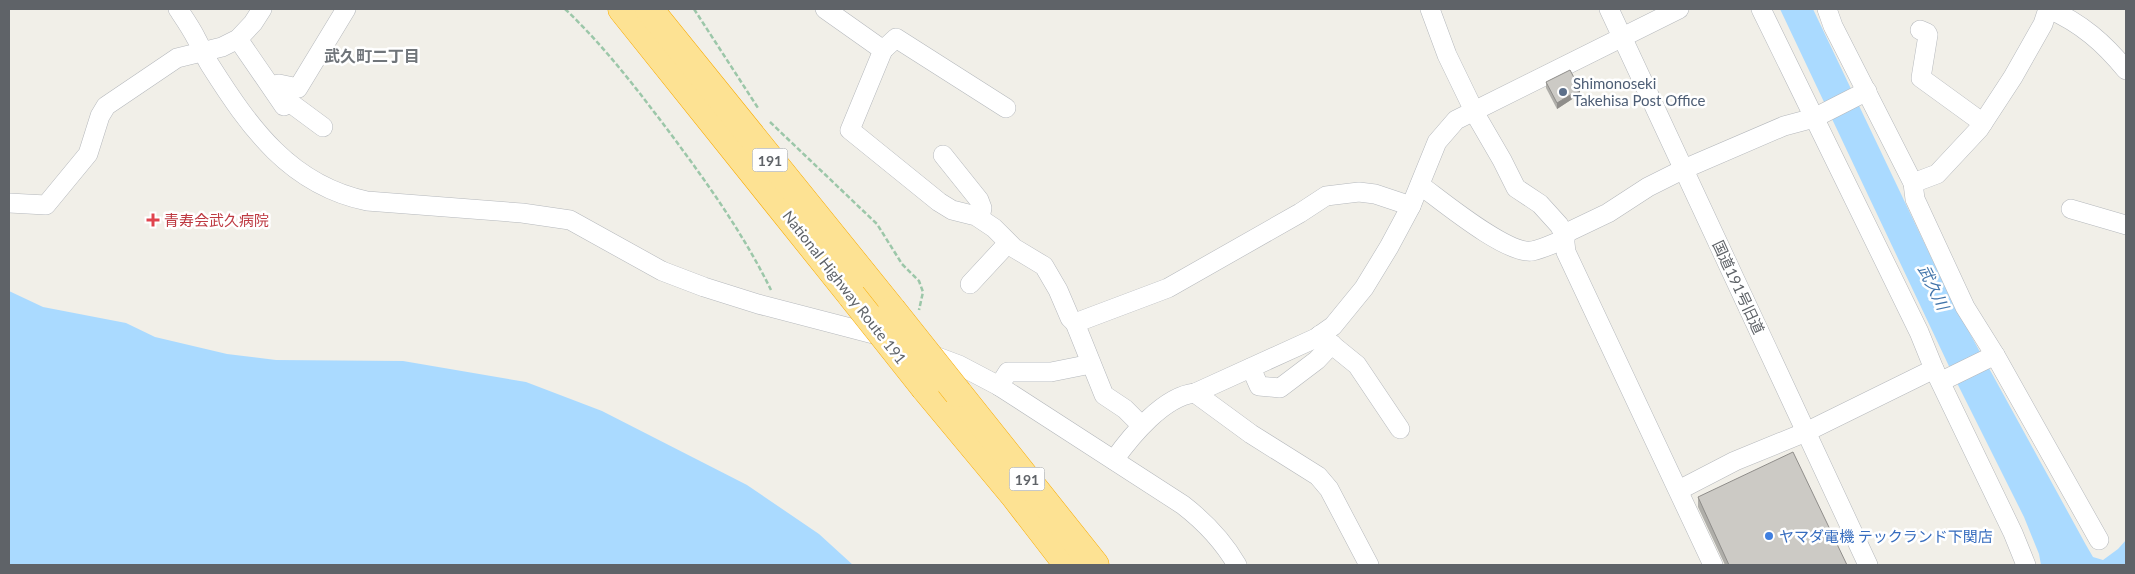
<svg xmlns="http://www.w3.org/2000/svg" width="2135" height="574" viewBox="0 0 2135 574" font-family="Lato,'Noto Sans JP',sans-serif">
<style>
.water{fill:#aadaff}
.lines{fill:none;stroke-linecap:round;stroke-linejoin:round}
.minor-casing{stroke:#b5b8bc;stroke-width:20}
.highway-casing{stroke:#f9ab00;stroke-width:29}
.path{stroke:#9cc7a9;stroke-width:2.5;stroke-dasharray:5 2.5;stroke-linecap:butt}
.minor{stroke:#fff;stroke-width:19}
.highway{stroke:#fde293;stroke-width:28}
.highway-bridge-casing{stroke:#f9ab00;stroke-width:29;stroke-linecap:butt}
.highway-bridge{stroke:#fde293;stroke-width:28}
.wall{fill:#afaea9}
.shaded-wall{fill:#8f8d8a}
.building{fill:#cccac5;stroke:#8f8d8a}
.service-dot{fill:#5c6f8a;stroke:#fff;stroke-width:2}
.health-dot{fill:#e0444e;stroke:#fff;stroke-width:2}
.shop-dot{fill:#3f7fe0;stroke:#fff;stroke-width:2}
.labels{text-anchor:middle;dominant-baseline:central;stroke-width:5;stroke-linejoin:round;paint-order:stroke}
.shield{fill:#fff;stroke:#8f9295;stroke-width:1}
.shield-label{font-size:14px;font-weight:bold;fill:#5f6368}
.service-label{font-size:15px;fill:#4e5e75;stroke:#fff;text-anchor:start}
.health-label{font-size:15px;fill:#be3a42;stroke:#fff;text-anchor:start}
.street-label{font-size:15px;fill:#5f6368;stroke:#fff}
.shop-label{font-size:15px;fill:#366cbe;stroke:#fff;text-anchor:start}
.neighbourhood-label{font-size:16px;font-weight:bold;fill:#70757a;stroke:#fff}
.water-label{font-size:16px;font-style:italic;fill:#4174aa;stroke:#fff}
</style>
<rect width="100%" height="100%" fill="#f1efe8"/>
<g class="water">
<path d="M1780,9h33l138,290 135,246 7,12 10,3 15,-11 8,-9v23l-2,2h-83l-2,-11 -15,-37 -68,-136z"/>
<path d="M9,291l34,16 83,16 29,14 72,17 49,6 127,1 123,21 76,29 145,74 72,49 34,31h-844z"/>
</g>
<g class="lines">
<defs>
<g id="minor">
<path d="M178,9c6,9 13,19 18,29 5,9 9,19 14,27 40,63 80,120 157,136l155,12 48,7 92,51 42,16 54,17 127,33"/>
<path d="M825,9l58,41 -33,80 89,72 13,8 24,6 18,12 20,20 30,18 14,24 12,28 5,5 29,72 21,14 16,16"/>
<path d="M1430,9l17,46 30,62 25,43 14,28 24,16 19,21 5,9 2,18 147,313"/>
<path d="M1609,9l259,556"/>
<path d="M1761,9l158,323 15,37 79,164 13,32"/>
<path d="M1827,9l6,17 80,157 2,16 50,108 30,48 104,185"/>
<path d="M2049,9c32,14 55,34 77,61"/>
<path d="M1920,30l7,3 1,2 -7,43 62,45"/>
<path d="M238,39l46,67"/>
<path d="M883,50l13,-12 110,70"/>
<path d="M271,86l8,-2 19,4 48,-79"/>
<path d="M277,93l46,34"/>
<path d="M943,155l36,45 3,8 -2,10"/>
<path d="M1913,183l24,-9 42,-45 34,-52 30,-53 5,-15"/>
<path d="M1420,185c22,16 87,70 112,66 11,-2 22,-8 33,-12"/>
<path d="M9,203l37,2 42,-51 12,-38 6,-10 71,-48 45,-11 16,-8 15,-16 9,-14"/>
<path d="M2071,209l55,16"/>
<path d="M1564,234l44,-21 40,-26 36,-18 100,-43 30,-8 53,-27"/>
<path d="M970,284l38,-41"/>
<path d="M1075,323l93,-35 132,-75 26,-17 33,-4 16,2 36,12"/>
<path d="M1320,335l37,30 43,64"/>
<path d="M927,353l32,12 40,21 184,119c22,17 40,36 54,60"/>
<path d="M1251,368l8,18 21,2 37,-28 15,-16"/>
<path d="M1946,379l49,-24"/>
<path d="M999,386l9,-14h43l40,-8"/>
<path d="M1195,393l56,41 67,42 11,13 40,76"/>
<path d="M1114,460c17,-24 50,-64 81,-67l121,-55 17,-12 31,-38 25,-41 22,-41 26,-64 19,-22 223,-111"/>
<path d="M1679,490l56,-29 71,-29 128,-63"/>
</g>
<g id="highway">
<path d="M622,9l230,287"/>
<path d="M649,9l243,301"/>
<path d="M925,388l89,107 54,70"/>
<path d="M958,393l137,172"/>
</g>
</defs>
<use href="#minor" class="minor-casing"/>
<use href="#highway" class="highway-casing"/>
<g class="path">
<path d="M565,9c37,35 68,75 99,116 39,52 78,106 107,165"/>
<path d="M694,9l64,99"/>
<path d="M770,122l107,102 25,40 17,17 4,11 -4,18"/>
</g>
<use href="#minor" class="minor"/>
<use href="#highway" class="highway"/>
<defs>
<g id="highway-bridge">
<path d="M852,296l73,92"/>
<path d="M892,310l66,83"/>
</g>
</defs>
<use href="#highway-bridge" class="highway-bridge-casing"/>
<use href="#highway-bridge" class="highway-bridge"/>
</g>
<g class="wall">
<path d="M1546,82l34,12 -23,15 -11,-21z"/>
<path d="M1698,497l149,68h-122l-27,-58z"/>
</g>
<path class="shaded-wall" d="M1580,89v5l-23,15v-6z"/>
<g class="building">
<path d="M1570,70l10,19 -23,14 -11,-21z"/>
<path d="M1793,452l54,113h-118l-31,-68z"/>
</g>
<circle class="service-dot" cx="1563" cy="92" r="5"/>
<path class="health-dot" d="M150.5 212.5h5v5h5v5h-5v5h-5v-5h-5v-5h5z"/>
<circle class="shop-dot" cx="1769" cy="536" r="5"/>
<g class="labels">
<g class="shield">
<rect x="752.5" y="148.5" width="35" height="23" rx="4"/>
<rect x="1009.5" y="467.5" width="35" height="23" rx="4"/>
</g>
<g class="shield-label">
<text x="770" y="160">191</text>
<text x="1027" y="479">191</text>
</g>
<g class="service-label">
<text x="1573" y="83">Shimonoseki<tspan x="1573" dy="17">Takehisa Post Office</tspan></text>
</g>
<g class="health-label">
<text x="164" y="220">青寿会武久病院</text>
</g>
<g class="street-label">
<text transform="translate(845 287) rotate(52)">National Highway Route 191</text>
<text transform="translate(1739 287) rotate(65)">国道191号旧道</text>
</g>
<g class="shop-label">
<text x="1779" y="536">ヤマダ電機 テックランド下関店</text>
</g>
<g class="neighbourhood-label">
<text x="372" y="55">武久町二丁目</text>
</g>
<g class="water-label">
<text transform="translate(1934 287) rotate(64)">武久川</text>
</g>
</g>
<rect width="2135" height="574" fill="none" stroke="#5f6368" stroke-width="20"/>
</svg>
